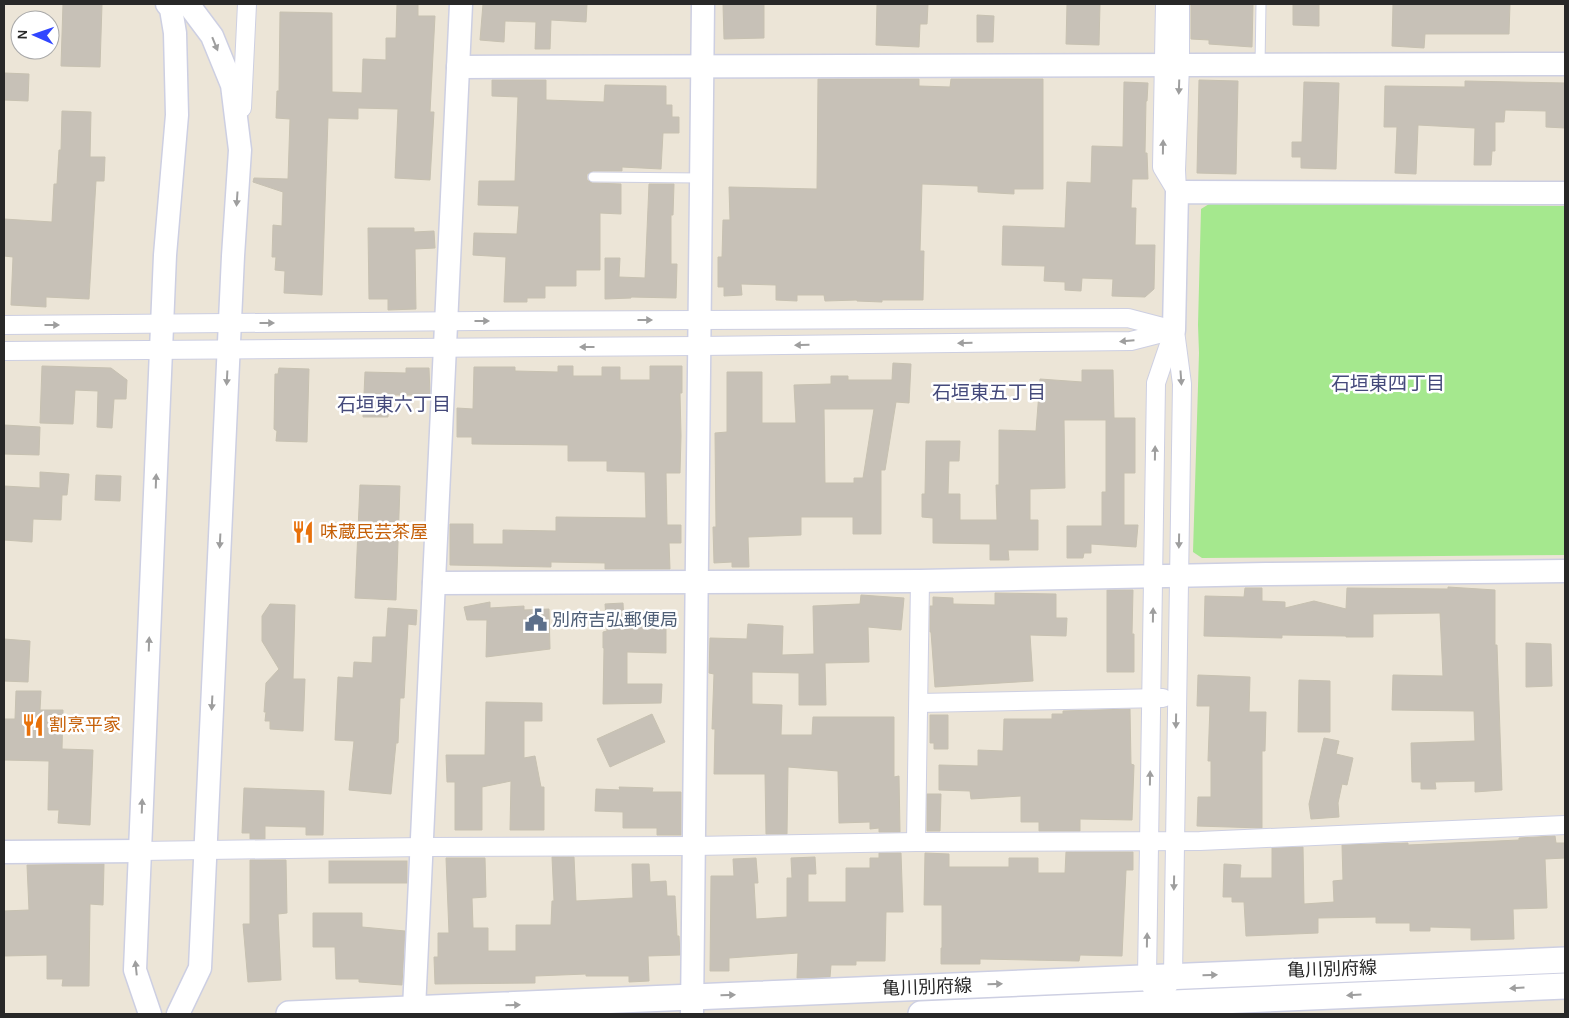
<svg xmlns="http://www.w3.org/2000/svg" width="1569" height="1018" viewBox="0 0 1569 1018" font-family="Karla,'Noto Sans JP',sans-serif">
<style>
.green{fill:#a5e88e}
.building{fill:#c7c1b7;stroke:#c7c1b1;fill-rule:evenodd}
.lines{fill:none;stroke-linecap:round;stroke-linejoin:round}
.service-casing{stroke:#cdcfe2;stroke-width:11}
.minor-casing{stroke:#cdcfe2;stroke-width:20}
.tertiary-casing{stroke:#cdcfe2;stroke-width:25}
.secondary-casing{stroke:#cdcfe2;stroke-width:28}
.service{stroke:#fff;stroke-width:9}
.minor{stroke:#fff;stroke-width:18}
.tertiary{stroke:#fff;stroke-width:22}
.secondary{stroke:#fff;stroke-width:25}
.oneway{fill:#9e9e9e}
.labels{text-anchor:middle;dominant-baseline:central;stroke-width:5;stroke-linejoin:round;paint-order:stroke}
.food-label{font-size:18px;fill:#c56008;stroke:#fff;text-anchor:start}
.service-label{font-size:18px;fill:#4e5e75;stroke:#fff;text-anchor:start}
.street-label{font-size:18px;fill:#282828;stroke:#fff}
.neighbourhood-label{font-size:19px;fill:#454a7b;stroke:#fff}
</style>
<rect width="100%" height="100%" fill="#ece5d7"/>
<path class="green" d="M1209,204l356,2v349l-363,3 -9,-6 6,-199 -1,-28 3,-116z"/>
<g class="building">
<path d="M63,4h39l-2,63 -39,-1z"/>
<path d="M397,4h21v12h17l-5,96h4l-4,68 -35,-2 3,-69 -40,-1v11l-30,-1 -6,177 -38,-2 1,-22 -10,-1 1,-13h-4l1,-32 9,1 1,-34 -30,-10 1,-4 34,1 2,-60 -14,-1 1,-27h2l1,-79 52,1v79l30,1 1,-34 23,1v-22h10z"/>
<path d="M483,4h104l-1,18 -35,-2 -1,29h-15l1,-27 -31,-1 -1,21 -24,-2z"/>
<path d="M723,4h41v34l-40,1z"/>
<path d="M877,4h51l-1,20h-7l-1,23 -43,-2z"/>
<path d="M1067,4h33l-1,41 -33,-1z"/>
<path d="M1191,4h62l-1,43 -43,-3v-4l-18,-1z"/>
<path d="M1293,4h26v22l-26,-1z"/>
<path d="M1393,4h117l-1,30h-84l-1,14 -32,-2z"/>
<path d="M977,15l17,1 -1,26h-16z"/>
<path d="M4,73l25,1 -1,27 -24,-1z"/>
<path d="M818,79h101v7l31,1 1,-8h92v110h-29v5l-36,-2v-6l-56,-2 -2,67h4l-1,49h-41v2l-25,-1v-1l-32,1 -1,-6h-27v6l-21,-1v-15l-35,-1 1,11 -18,1v-9h-6v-30h4l1,-37h7l-1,-33 88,2z"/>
<path d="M492,80h54v20l58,2 1,-17 61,1v19h6v12h7v16h-16l-2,36 -39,-2v4h-29l-6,3v6l5,3 29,1v30l-21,-1v57h-24v16h-31v12h-18v4h-23l2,-45 -33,-2 1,-22 43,1 2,-28 -41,-1 1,-24h36l3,-84 -26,-1z"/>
<path d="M1199,80l39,1 -2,93 -39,-1z"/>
<path d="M1465,81l100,2v45l-19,-1v-16l-41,-1 -1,12h-9v29h-3l-1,14h-17l1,-37 -57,-3 -2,49 -21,-1 2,-46h-13l1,-41 80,1z"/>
<path d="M1124,82l24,1 -1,18h-1l-1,52h2l1,26h-16l-1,29h5l-1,37h20l-1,44 -9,8 -33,-1 1,-17 -31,-1 -1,13 -16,-1v-8l-21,-1 1,-15 -43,-1 1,-39 62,2 2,-46 24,1 1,-37 31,1z"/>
<path d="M1304,82l35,1 -3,86 -35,-1v-11h-9v-15h10z"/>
<path d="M62,111l29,1 -1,45h15l-1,24h-8l-7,118 -43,-2v10l-35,-2 2,-48 -9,-1v-37l48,3 2,-38h3l2,-34h2z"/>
<path d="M649,184h25l-1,31h-2v49h6l-1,34 -45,-1v1l-26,1v-41h15l-1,19 26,1z"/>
<path d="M368,228h46v4l20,-1 1,17 -20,1 1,60 -28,1v-11h-19z"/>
<path d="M893,363l18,1 -2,39 -13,-1 -11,68h-4v64h-28v-17h-52v18l-53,2 1,30h-17v-5l-18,1 -1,-36h3l-1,-94 12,-1v-60h35v51h34l-2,-38 37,-1v-8h17v4h44zM824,409h50l-11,69h-9v5h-29z"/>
<path d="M42,366l69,2 16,12 -1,19h-12l-2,29 -15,-1 1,-36 -23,-1 -2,34 -33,-1z"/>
<path d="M558,366h15v10h29v-9h18v13h30v-14h32v27h-2l1,43 -1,37h-14l1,52h14v18h-12l1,26h-65v-6l-54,-1v5l-101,-2v-41h23v20h30v-14l53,1v-14l90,1 -1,-46 -38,-1v-10h-39v-16l-96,-1v-7h-15v-29l16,1 1,-42h41v4l43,1z"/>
<path d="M279,368l30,1 -2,73 -31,-1 1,-10 -3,-2 1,-55h3z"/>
<path d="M406,368h23l1,27h-41l-1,22h-25l2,-45 41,1z"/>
<path d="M1082,370h31l1,48h21v55h-11v52h14l-2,22 -45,-3v9h-7l-1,5h-16v-32h35v-34h4v-72h-42l1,68 -35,1v31h8v30h-30l1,10h-19v-16l-57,-1v-25l-11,-1v-23h3l1,-53h34l-1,20h-10l-1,33h12v26h37l-1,-35h3v-55l37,1 4,-52 42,3z"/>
<path d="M4,425l36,2 -1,28 -35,-1z"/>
<path d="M40,472l29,2 -2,21h-5l-1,25 -28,-1 -1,23 -28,-2v-54l36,2z"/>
<path d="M96,475l25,1 -1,25 -25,-1z"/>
<path d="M360,485l40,1 -4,114 -41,-2z"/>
<path d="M1448,587l47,3v55h2l5,145 -27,2v-11l-40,1 1,7h-15v-7h-9l-1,-39 64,-2 -1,-30 -82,-1 1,-35 50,1 -3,-63 -67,1v23h-27v-1l-64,-1v3l-78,-2 1,-40 39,1 1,-9h17v13l23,1v6l29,-7 32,8 1,-21 101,1z"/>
<path d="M1107,590h26l-1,44h2v38h-27z"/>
<path d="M995,593l61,1v24h11l-1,18 -36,-1 3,46 -98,6 -4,-55h-1v-26h3v-9l20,1v6l42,1z"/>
<path d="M861,595l43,3 -3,32 -33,-3 1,35 -44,1 1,42h-27v-32l-47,-1v32l30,1 -1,30h31l1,-18h81v60l5,-1 1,56h-21v-4l-9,1v-7l-31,1 -1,-52 -50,-4 -1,67h-21l-1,-60h-51l1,-45h-3l2,-55 -5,-1 1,-35 37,1 1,-15 35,2 -1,29 32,-1 -1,-48 47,-2z"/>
<path d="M490,602v6l34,-2v4l25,-1 1,40 -64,8 1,-37h-20l-3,-13z"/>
<path d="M623,603l1,19h42v31l-39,-1v32h35l-1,19 -58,1 1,-56h-1v-16l4,-1 -2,-27z"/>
<path d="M270,604l25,1 -2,74h12l-2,52 -33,-2v-8h-5l1,-9h-2l2,-29 13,-14 -17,-28v-25z"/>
<path d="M388,608l29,2 -1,15 -8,-1 -4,74h-4l-2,45h-2l-5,51 -42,-4 5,-49 -19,-1 3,-63 15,1 1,-16 18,1 1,-26h13z"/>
<path d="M4,639l26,2 -2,41 -24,-1z"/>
<path d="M1526,643l25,1 1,42 -26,1z"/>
<path d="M1198,675l52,2 -1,35h17l-1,39h-3v77l-65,-2 1,-29h13v-36h-3l2,-55h-13z"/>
<path d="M1299,680l31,1v51h-32z"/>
<path d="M16,691h25l-1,19h23l-1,39 31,1 -3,75 -32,-2 1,-13h-11l1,-49 -45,-1v-41h11z"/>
<path d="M486,702l56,1v18h-18v37l11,-2 6,31h3v43h-34l1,-49 -29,6v43h-27v-48h-8l-1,-27h39z"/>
<path d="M1130,709l1,55 3,1 -2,55 -52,-1v12h-41v-9h-18v-26l-50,3 -1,-8 -31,-1v-25l39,1v-16l25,1 1,-32h48v-5h11v-3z"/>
<path d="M652,714l13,28 -55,25 -13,-28z"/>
<path d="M930,715h18v34h-14v-6h-4z"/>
<path d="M1324,738l15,3 -3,13 17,4 -6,27 -5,-1 -4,19 1,14 -28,2 -2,-15z"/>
<path d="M619,787l34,1 -1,4h29v43h-24v-7h-34v-16l-28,-1 1,-22 24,1z"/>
<path d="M244,788l80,3 -1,44h-17v-8l-41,-1v13h-15v-6h-8z"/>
<path d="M927,794h14l-1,37h-13z"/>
<path d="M1555,836l1,7h9v15l-20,1 2,49 -34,1 1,30 -43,1v-12l-41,-1v4h-20v-8h-34v-6l-58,1v15l-72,3 -2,-34h-12v-5h-9l1,-33 17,1 -1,13h32v-30l31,-1 1,57 30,-2 -1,-21 10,-1 -1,-35 66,-2v2l111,-5v-2z"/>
<path d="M1066,852h67v18h-7l-4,86 -42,-1 -1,6 -99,-2v5h-39v-16h1v-43h-18l1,-52 24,1v13h60v-9h29v15h27z"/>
<path d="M879,853h22l2,59h-17l-1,49h-29v4h-25l-1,12 -33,1 1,-25 -69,5v13h-19l1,-95h23l-1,-17 23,-1 2,25h-4l2,36 31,-2v-39h5l-1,-20 24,-1 1,17h-8v28h38v-34h24v-10h9z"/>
<path d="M552,857h22l2,44 57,-3 -1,-34h17l1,18 16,-1 1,15h8l2,40h2l1,19 -32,1 1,25 -20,1v-6h-43v-2l-51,2v7l-100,1 -1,-27h4v-24h11l-3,-75h39l1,39 -14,1 1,30h15v23h28v-26h35l1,-24h2z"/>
<path d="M250,860h36l1,53 -9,1 3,66 -33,2 -5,-58h7z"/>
<rect x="329" y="861" width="78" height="22"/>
<path d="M104,864l-1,41 -13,-1 -1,82h-27l1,-7h-16v-24l-43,1v-45l25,-1 -2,-45z"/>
<path d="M313,913h49v14l43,4 -3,54 -43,-3v-3h-23l-1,-32h-22z"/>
</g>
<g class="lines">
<defs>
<g id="service">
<path d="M1260,65l1,-61"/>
<path d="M593,177l108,1"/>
</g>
<g id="minor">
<path d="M1165,4l-3,163 15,25"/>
<path d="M242,108l5,-104"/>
<path d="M1177,191l-1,-21 4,-105v-61"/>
<path d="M4,325l473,-4 651,-3 46,12"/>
<path d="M4,351l695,-5 432,-5 43,-11"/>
<path d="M919,703l244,-5"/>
<path d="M916,842l4,-261"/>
<path d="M141,851l281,-4 272,-1 222,-4 284,-1 365,-16"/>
<path d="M1168,986l5,-10 9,-592 -7,-53"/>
<path d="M1159,1013v-9l-12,-27 9,-594 18,-53"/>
</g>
<g id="tertiary">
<path d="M458,67l1107,-3"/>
<path d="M1174,330l3,-138 388,1"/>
<path d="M434,583l486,-2 346,-7 299,-3"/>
<path d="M4,852l137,-1"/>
<path d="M414,1009l47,-1005"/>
<path d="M150,1014l-15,-44 30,-715 12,-140 -2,-82 -4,-24 -4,-5"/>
<path d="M178,1014l22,-46 33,-712 7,-106 -8,-65 -20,-49 -24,-32"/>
<path d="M692,1014l11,-1010"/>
</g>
<g id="secondary">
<path d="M289,1014l1276,-54"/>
<path d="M921,1014l644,-28"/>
</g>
</defs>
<use href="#service" class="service-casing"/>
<use href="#minor" class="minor-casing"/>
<use href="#tertiary" class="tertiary-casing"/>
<use href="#secondary" class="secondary-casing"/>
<use href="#service" class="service"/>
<use href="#minor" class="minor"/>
<use href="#tertiary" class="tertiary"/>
<use href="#secondary" class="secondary"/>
</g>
<defs><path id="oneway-solid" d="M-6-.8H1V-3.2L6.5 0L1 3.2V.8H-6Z" transform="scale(1.25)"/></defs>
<g class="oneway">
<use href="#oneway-solid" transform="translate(215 44) rotate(68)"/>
<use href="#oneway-solid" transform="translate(1179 87) rotate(92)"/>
<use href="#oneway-solid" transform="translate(1163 147) rotate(-89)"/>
<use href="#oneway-solid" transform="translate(237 199) rotate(94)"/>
<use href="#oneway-solid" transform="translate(645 320)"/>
<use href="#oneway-solid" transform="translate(482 321)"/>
<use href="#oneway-solid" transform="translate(267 323)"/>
<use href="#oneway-solid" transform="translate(52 325)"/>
<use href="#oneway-solid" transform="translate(1127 341) rotate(175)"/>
<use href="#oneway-solid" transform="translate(965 343) rotate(179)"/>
<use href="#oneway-solid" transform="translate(802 345) rotate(179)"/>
<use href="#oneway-solid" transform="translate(587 347) rotate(180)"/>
<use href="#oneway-solid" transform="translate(227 378) rotate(93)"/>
<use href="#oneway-solid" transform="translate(1181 378) rotate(86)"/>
<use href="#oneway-solid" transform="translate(1155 453) rotate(-89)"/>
<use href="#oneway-solid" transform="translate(156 481) rotate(-88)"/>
<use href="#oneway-solid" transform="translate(220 541) rotate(93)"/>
<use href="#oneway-solid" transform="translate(1179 541) rotate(91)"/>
<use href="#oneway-solid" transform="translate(1153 615) rotate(-89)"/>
<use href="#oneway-solid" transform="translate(149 644) rotate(-88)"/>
<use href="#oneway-solid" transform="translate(212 703) rotate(93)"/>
<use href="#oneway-solid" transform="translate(1176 721) rotate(91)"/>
<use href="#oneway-solid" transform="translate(1150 778) rotate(-89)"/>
<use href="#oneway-solid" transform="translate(142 806) rotate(-88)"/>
<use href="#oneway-solid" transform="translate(1174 883) rotate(91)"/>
<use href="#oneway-solid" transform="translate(1147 940) rotate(-89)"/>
<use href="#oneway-solid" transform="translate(136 968) rotate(-96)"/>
<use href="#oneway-solid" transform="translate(1210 975) rotate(-2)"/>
<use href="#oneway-solid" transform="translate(995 984) rotate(-2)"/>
<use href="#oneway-solid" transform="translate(1517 988) rotate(177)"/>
<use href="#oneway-solid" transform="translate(728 995) rotate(-2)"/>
<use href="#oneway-solid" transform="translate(1354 995) rotate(177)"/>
<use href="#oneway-solid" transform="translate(513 1005) rotate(-2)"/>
</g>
<defs>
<symbol id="restaurant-bare" viewBox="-9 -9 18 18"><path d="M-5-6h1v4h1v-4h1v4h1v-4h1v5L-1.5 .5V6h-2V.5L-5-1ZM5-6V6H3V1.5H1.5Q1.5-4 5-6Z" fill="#e8710a" stroke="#fff" stroke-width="2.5" paint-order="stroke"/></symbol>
<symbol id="civic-bare" viewBox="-9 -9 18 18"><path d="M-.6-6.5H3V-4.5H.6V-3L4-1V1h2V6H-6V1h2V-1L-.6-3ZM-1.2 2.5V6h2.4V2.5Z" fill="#5c6f8a" stroke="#fff" stroke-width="2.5" paint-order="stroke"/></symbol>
</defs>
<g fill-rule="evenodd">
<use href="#restaurant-bare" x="287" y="516" width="32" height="32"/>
<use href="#civic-bare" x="520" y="604" width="32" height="32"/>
<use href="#restaurant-bare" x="17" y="709" width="32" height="32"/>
</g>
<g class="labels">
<g class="food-label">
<text x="320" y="532">味蔵民芸茶屋</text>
<text x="49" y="725">割烹平家</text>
</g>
<g class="service-label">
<text x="552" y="620">別府吉弘郵便局</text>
</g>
<g class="street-label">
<text transform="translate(1332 969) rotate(-2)">亀川別府線</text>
<text transform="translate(927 987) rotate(-2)">亀川別府線</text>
</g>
<g class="neighbourhood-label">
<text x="1388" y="384">石垣東四丁目</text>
<text x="989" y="393">石垣東五丁目</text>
<text x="394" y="405">石垣東六丁目</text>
</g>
</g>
<rect width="1569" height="1018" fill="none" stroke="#282828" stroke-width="10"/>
<g transform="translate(35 35) rotate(272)"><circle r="24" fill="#ffffff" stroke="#a9a9a9"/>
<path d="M0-4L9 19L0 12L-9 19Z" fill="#3146ff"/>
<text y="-8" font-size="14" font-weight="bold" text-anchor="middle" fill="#282828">N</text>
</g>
</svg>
